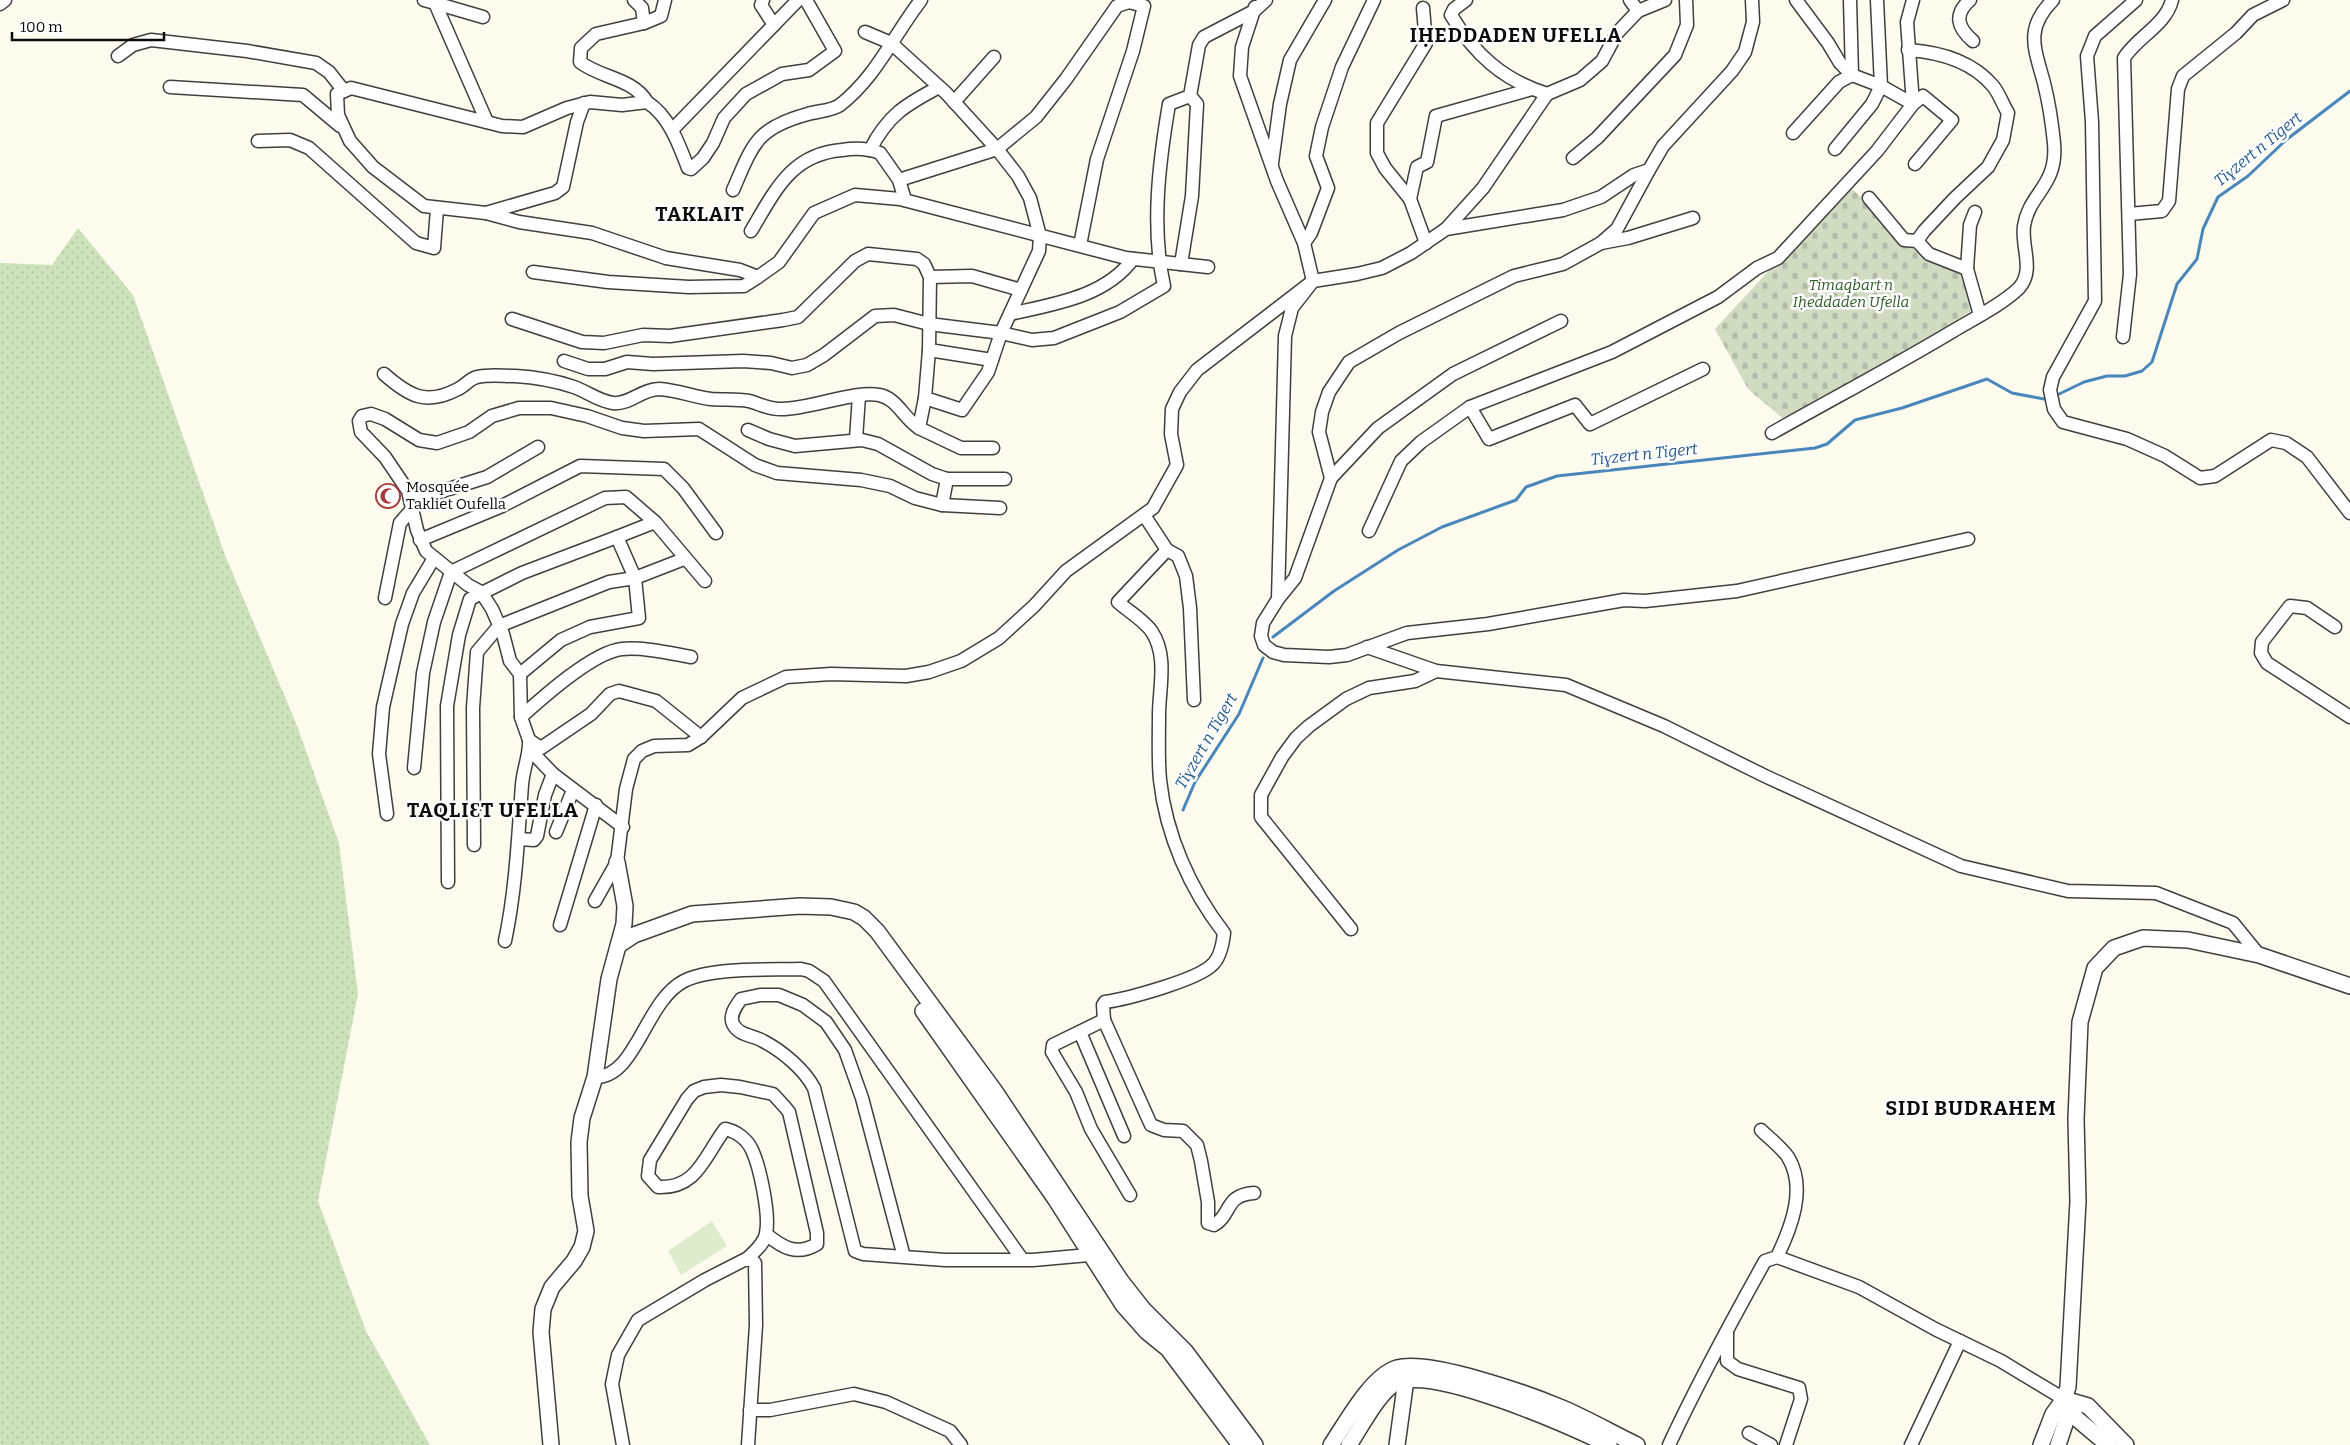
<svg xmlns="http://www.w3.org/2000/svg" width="2350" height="1445" viewBox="0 0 2350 1445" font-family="Bitter,serif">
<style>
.green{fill:url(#green-dots)}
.cemetery{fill:url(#cemetery-stones)}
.pitch{fill:#deebcc}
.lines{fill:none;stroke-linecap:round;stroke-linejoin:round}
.stream{stroke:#4986bb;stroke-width:3}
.minor-casing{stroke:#3f3f3f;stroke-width:15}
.tertiary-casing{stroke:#3f3f3f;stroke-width:18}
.minor{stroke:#fff;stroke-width:12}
.tertiary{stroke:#fff;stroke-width:15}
.labels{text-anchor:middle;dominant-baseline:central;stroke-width:5;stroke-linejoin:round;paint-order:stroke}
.park-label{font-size:15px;font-style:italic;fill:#2d5b25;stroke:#fff}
.poi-label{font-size:15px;fill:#0c0c0c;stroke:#fff;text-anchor:start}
.water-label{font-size:16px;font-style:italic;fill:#26598d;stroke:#fff}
.district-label{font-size:20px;font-weight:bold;letter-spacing:1px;fill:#0c0c0c;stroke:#fff}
</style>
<defs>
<pattern id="green-dots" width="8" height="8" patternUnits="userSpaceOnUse" patternTransform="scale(1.25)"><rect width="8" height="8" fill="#cde2bb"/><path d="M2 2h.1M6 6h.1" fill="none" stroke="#afc1a0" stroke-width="1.8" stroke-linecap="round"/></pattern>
<pattern id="cemetery-stones" width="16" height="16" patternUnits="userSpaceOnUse" patternTransform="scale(1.25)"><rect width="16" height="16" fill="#d1dbc1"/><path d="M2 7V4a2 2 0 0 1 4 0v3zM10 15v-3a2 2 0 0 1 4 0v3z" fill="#b2bba5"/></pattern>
</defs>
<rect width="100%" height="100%" fill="#fdfbed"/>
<path class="green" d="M78,228l55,67 92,260 71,168 43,120 19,151 -40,207 48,130 64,114h-430v-1182l52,2z"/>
<path class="cemetery" d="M1848,185l79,74 41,15 5,36 -187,111 -38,-32 -33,-60z"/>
<path class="pitch" d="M712,1221l15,25 -46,29 -13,-24z"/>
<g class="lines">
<g class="stream">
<path d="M2055,396l29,-14 23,-6h18l17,-5 10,-9 25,-78 20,-25 6,-30 15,-32 30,-21 38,-36 64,-49"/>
<path d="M1273,637l61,-46 64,-41 44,-23 74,-27 10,-13 31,-11 258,-28 12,-4 28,-24 47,-12 85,-29 25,14 32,6"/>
<path d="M1183,810l12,-28 44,-68 24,-56"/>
</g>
<defs>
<g id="minor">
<path d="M424,0l11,3 52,119"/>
<path d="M763,0l-2,5 13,20"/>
<path d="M1466,0l-12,9 -3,6c23,39 52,65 96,79l33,-14 22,-19 15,-28 21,-22"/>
<path d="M1630,0l8,11 27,-11"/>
<path d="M1796,0l32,43 12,20 12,12 29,11 32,18 -6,-82 6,-22"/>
<path d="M1970,0c-17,15 -12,28 3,41"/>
<path d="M2136,0l-41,36 -8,20 5,66 3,179 -42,76 -3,13 4,19 9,13 64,17 38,17 35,22 15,-2 56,-36 15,3 21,14 43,56"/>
<path d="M435,3l48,14"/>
<path d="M0,4l5,-4"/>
<path d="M1255,7l-13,40 -2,29 37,105 27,62 9,38 -21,27 -7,28 -7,263"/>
<path d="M1423,8l3,35 -49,80v30l8,15 25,31 7,-32 10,-5 9,-46 96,-27"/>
<path d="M644,23l17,-7 4,-16"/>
<path d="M1908,50c31,2 63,10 85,36 6,7 10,19 15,27l-5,27 -15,27 -33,31 -31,33 -7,10"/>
<path d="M118,56l15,-11 18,-5 96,11 69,12 13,9 15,19"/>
<path d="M170,87l133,8 37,31"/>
<path d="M647,102c22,14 32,42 41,66l3,1 12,-11 10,-15 11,-25 22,-24 36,-20 27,-4 26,-19 -29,-51"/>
<path d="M954,102l40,-45"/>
<path d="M672,130l126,-130"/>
<path d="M1793,133l46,-51 13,-7 -2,-75"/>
<path d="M258,141l32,-1 19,8 107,95 18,5 3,-39"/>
<path d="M1835,149l37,-45 9,-18 -4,-86"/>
<path d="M870,150c18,-35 35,-45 69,-63"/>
<path d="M1573,158l24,-20 78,-83 12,-30 -1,-25"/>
<path d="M1272,163l8,-59 10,-44 35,-60"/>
<path d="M899,180l98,-31 39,-32 30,-38 51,-73 12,-4 15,4 -11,45 -36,108 -17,86"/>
<path d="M733,190c20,-46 23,-62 75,-76 9,-3 24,-3 32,-9 36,-28 54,-70 81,-105"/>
<path d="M1869,198l35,42 13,1 12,13 38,15 13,46"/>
<path d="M1410,199l16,44"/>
<path d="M486,213l69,-20 8,-6 14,-65 7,-19"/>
<path d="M2129,214l33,-3 7,-10 9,-112 5,-13 53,-43 17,-18 30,-15"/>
<path d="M1446,229l37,-41 64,-94"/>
<path d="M751,231c24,-40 40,-77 91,-81 13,-2 25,-2 38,3l19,27 6,20"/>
<path d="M1304,243l7,-10 17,-45 -12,-32 6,-29 20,-60 32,-67"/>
<path d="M1601,243l27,-5 65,-20"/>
<path d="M1181,264l11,-68 5,-92 -7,-8"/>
<path d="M1967,269l3,-44 5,-13"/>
<path d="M533,272l75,10 81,5 55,-1 14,-9 -18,-7 -74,-12 -74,-25 -73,-11 -33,-9 -62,-7 -51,-39 -23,-26 -12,-26 -1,-21 14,-6 151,38 21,1 44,-19 23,-6 32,3 25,-3c-14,-24 -47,-24 -67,-40l1,-14 15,-14 48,-11 -2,-15 -8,-8"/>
<path d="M758,277l21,-15 35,-49 41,-18 45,4 226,59 82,9"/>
<path d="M930,277l42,-1 49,14"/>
<path d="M1010,314c44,-10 95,-17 123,-55"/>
<path d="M512,319l70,23 22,1 39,-8 27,1 113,-16 15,-3 57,-56 13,-7 49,5 7,5 6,13 -1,73 -4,48 37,12 26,-38 13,-39 38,-82 1,-15 -10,-38 -12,-22 -21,-27 -51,-56 -55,-50 -26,-11"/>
<path d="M1561,321l-108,53 -75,54 -47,50 -36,100 -17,21 -15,24 -2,13 3,9 9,7 11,3 45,2 18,-2 60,-22 81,-9 136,-24 21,1 92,-10 231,-52"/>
<path d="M2123,337l7,-63 -6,-216c13,-21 42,-33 48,-58"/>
<path d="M929,350l63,10"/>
<path d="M564,361l24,8h17l22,-7 26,2 90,-3 28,2 21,5 15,-3 17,-10 51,-39 19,-1 35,9 72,9 31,7 22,-2 66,-26 44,-26c-13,-59 -5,-123 5,-182l21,-8 9,-51 5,-8 50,-26 12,-11"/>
<path d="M384,374c25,22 42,32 74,15 7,-3 11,-10 19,-12 12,-3 26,-1 38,-1 19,1 41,5 59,11 14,5 24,14 39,16 16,2 29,-14 46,-14 18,1 35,8 52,10 13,1 26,0 38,2 11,3 21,9 33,8 27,0 75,-19 97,-14 18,3 25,24 40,33l6,-30"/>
<path d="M1470,407l19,32 86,-34 15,19 113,-55"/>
<path d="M919,428l42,20h32"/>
<path d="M748,430l21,9 26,7 67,-6 16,4 54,30 15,5h58"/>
<path d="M1772,433c60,-34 121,-66 181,-102 20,-12 50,-27 66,-43 16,-18 2,-41 5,-62 5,-33 34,-40 30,-83 -2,-20 -5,-40 -10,-60 -9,-34 -20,-54 9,-83"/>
<path d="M856,439l3,-43"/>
<path d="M1331,478l-12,-46 3,-20 7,-20 20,-30 50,-29 115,-57 49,-12 38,-21 16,-14 32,-59"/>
<path d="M411,501l76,-24 51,-30"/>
<path d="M942,505l5,-26"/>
<path d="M1144,515l23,35 -49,52c10,9 27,19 34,30 16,24 7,57 7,83 0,21 -1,44 1,65 6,55 30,109 64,153 -1,9 -4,25 -12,32 -15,15 -85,34 -107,37l-2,3 1,15 47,105 13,5 19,1 14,14 4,16 7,41v21l6,2c18,-10 10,-30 40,-32"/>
<path d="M1369,531l32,-70 20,-19 49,-35 142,-55 106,-55 39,-29 21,-10 99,-107 36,-47 10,-8 29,24 -37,44"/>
<path d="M617,537l38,-15"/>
<path d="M420,540l82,-34 78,-40 84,3 19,19 33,45"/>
<path d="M1167,550l11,6 8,20 4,32 4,92"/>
<path d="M385,598l15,-75 13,-15"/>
<path d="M2335,627l-28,-19 -17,-2 -28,36 -1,11 6,10 83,54"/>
<path d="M1367,647l69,24 130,14 98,41 101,50 196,90 107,25 88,2 77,30 26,32"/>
<path d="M521,717c22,-20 72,-65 101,-68 22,-2 47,4 69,8"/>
<path d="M701,737l-45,-36 -37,-10 -9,3 -19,20 -50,34 -12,-8 -8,-23 -1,-43 -10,-13 -7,-27 -11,-25 -11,-17 -13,-7 -42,-34 -9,-21 -9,-39 -23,-34 -24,-25 -2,-11 3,-5 9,-2 14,5 34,21 18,3 32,-11 23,-16 27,-8h32l36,8 35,12 22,3 55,-2 56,36 22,8 84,7 29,6 25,12 27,7 58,3"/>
<path d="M530,750l23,24 70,53"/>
<path d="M414,768l9,-95 11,-51 17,-50 154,-74 21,-1 29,25 50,59"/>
<path d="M387,814l-8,-60 4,-47 19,-83 11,-31 21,-35"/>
<path d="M556,832l17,-42"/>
<path d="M519,839l15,1 3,-4 8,-41 8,-21"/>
<path d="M474,845l-1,-137 4,-56 22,-26 110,-44 26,-4 49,-19"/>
<path d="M448,882l-1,-176 12,-71 11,-36 52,-26 95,-36 18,41 4,40 -49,9 -29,13 -41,34"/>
<path d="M595,901l22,-39 9,-73 8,-30 8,-8 12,-5 34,-1 13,-8 41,-39 44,-21 45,-3 75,2 23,-4 32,-11 38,-23 35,-32 32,-35 87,-63 24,-43 -6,-31 1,-25 8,-17 17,-22 116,-89 44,-7 25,-6 29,-15 35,-24 117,-19 38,-13 33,-22 15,-5 14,-24 69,-75 13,-19 8,-30 -1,-22"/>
<path d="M560,925l36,-120"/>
<path d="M1351,929l-90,-112v-22l21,-38 14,-19 13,-12 37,-27 23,-11 46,-7 21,-10"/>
<path d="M505,941c11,-52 13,-104 17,-156 1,-16 8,-30 7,-45"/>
<path d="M1104,1020l-51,25 -1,7 24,40 15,37 39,66"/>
<path d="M1080,1032l44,104"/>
<path d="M595,1077c41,1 50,-76 89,-96 28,-14 85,-11 117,-12l8,2 15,10 198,278"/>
<path d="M904,1257l-42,-159 -17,-48 -19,-28 -23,-17 -24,-10h-19l-19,4c-5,7 -12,16 -8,25 6,12 20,11 30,17 19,10 41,28 51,47l41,163 8,3 82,6h88l67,-6"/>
<path d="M1777,1257l82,30 76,42 66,32 63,38"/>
<path d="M748,1258c7,-7 17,-15 18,-25 4,-18 -6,-66 -14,-83 -5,-11 -16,-19 -27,-21 -21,28 -28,60 -67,58l-10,-11 2,-16 37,-61 7,-8 10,-4 17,-2 19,2 33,7 11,12 5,6 28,121v11c-20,12 -34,4 -51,-10"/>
<path d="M1727,1331v30l11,8 61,19 2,11 -15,46"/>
<path d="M750,1410h20l84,-16 32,8 64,29 11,14"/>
<path d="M1749,1433l22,12"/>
<path d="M623,1445l-11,-61 6,-29 20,-35 67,-40 43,-22 7,5 1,62 -8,120"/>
<path d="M1669,1445c29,-63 62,-123 96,-184l12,-4c14,-29 30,-69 11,-100 -7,-10 -19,-19 -27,-27"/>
<path d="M1911,1445l49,-104"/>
</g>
<g id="tertiary">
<path d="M619,945l15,-10 58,-21 108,-8 31,1 23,5 10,6 13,13 117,159 127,191 22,28 42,42 70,94"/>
<path d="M923,1011l131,186 69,108 24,27 21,17 72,96"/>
<path d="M2064,1399l24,7 38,39"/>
<path d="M2064,1399l12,19 32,27"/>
<path d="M551,1445l-10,-113 2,-23 9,-22 22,-26 8,-14 4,-16 -6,-35 -1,-54 3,-24 13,-41 14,-98 15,-55 1,-18 -8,-44"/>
<path d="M1331,1445c15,-22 40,-69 66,-77 33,-9 132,26 165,40 26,11 50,25 75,37"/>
<path d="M1349,1445c11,-16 31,-56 49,-63 40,-15 171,44 211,63"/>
<path d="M1397,1445l10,-73"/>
<path d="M2041,1445l12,-31 11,-15 4,-12 10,-186 -2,-82 4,-97 15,-54 19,-20 29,-10 45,2 71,15 91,31"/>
<path d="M2058,1445l7,-21 -1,-23"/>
</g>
</defs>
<use href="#minor" class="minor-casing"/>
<use href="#tertiary" class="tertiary-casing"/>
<use href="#minor" class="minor"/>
<use href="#tertiary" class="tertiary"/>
</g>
<defs>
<symbol id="mosque-ring" viewBox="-11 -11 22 22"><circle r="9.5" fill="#fff" stroke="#a93937" stroke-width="1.5"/><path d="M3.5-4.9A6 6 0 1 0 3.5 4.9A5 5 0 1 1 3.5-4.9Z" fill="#a93937"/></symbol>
</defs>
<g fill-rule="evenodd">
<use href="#mosque-ring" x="374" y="482" width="28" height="28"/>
</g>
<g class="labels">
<g class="park-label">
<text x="1851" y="285">Timaqbart n<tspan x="1851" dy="17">Iḥeddaden Ufella</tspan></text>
</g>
<g class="poi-label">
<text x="406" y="487">Mosquée<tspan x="406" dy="17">Takliet Oufella</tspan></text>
</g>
<g class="water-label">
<text transform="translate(2258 149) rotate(-39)">Tiɣzert n Tigert</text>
<text transform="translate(1644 454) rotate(-6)">Tiɣzert n Tigert</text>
<text transform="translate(1206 741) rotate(-60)">Tiɣzert n Tigert</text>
</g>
<g class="district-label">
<text x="1516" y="35">IḤEDDADEN UFELLA</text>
<text x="700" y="214">TAKLAIT</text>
<text x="493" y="810">TAQLIƐT UFELLA</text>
<text x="1971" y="1108">SIDI BUDRAHEM</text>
</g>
</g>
<path d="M12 32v8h152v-8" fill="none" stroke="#0c0c0c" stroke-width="2.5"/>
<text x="20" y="32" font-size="15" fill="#0c0c0c" stroke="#ffffff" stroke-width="4" paint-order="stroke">100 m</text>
</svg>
